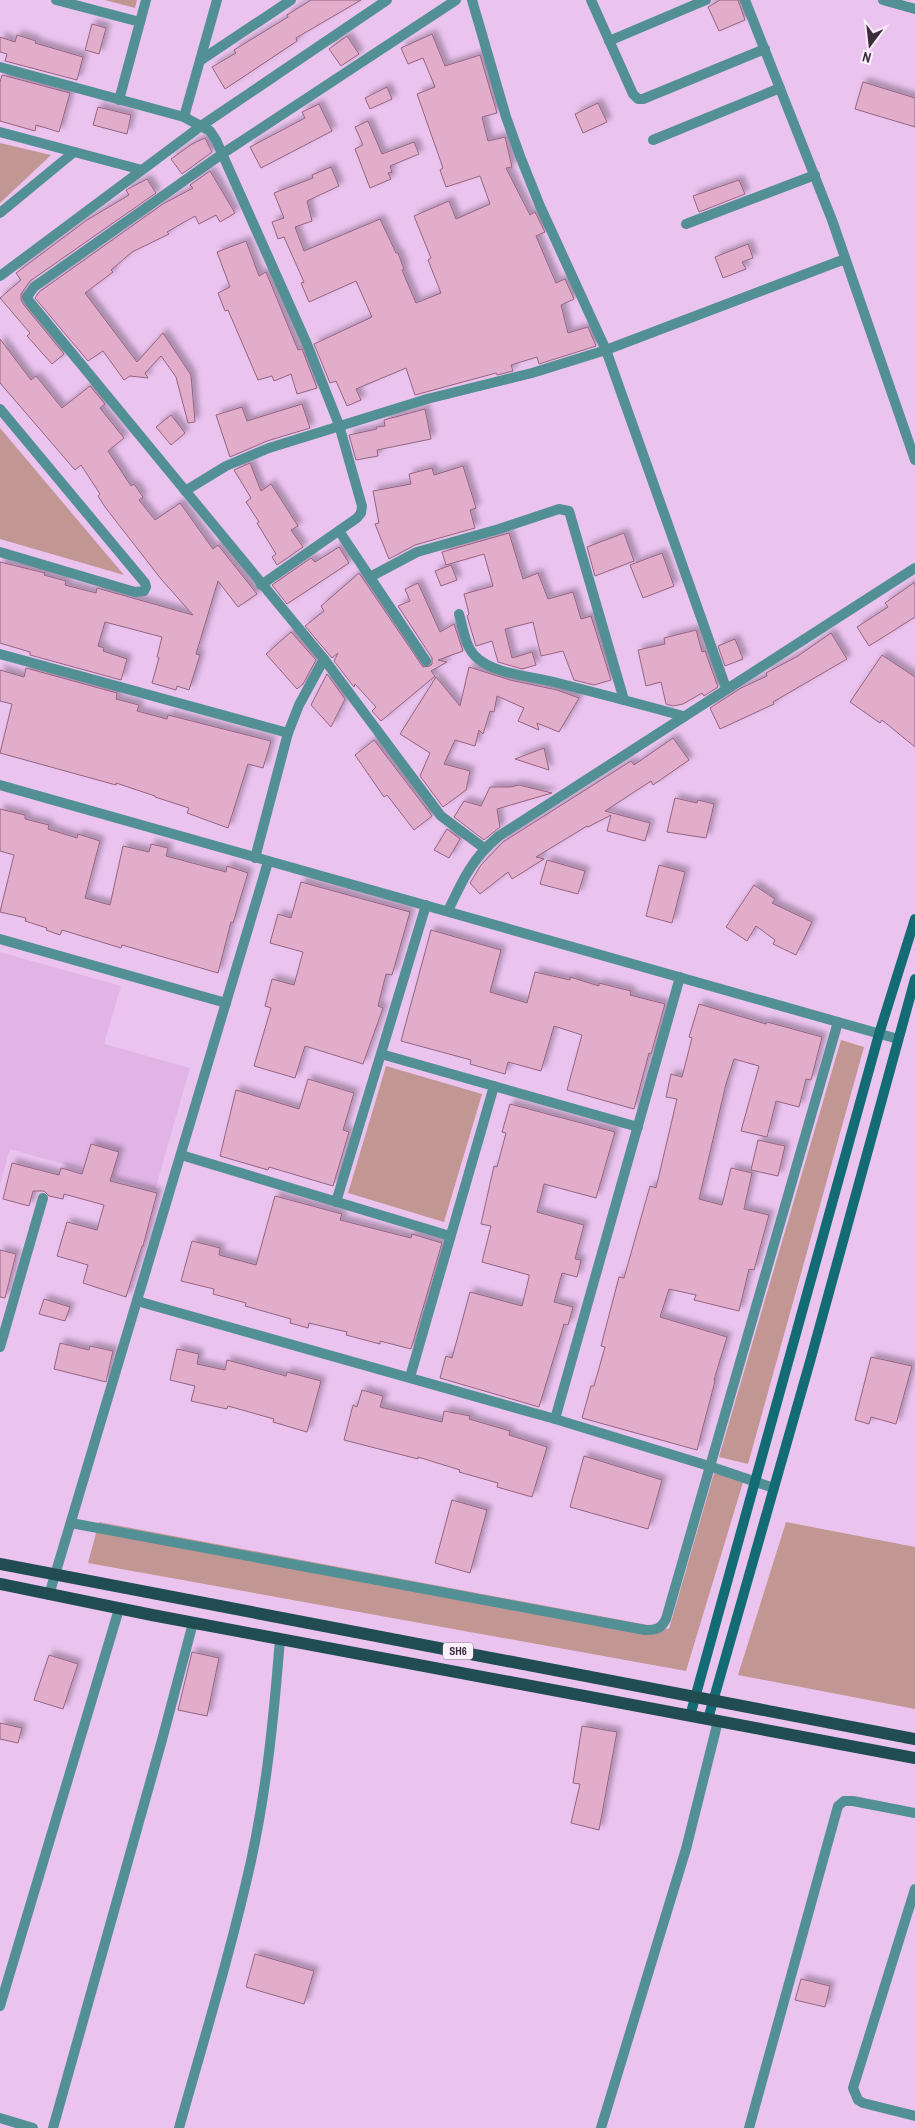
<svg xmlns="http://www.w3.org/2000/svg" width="915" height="2128" viewBox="0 0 915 2128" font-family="'Archivo Narrow',sans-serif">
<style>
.built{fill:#e1b4e5}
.green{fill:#c29692}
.building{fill:#e2adcb;stroke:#946480;filter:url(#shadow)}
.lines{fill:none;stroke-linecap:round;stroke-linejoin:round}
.minor{stroke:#539096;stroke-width:10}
.tertiary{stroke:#539096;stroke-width:10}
.secondary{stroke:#136c74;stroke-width:10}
.primary{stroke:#214d52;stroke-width:12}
.labels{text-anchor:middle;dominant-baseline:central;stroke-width:4;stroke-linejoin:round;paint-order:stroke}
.shield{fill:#fbeffc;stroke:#756676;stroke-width:1}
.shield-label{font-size:11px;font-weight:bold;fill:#3c2c3d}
</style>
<defs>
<filter id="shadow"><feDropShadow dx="4.5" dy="-4.5" stdDeviation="2.5" flood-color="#0004"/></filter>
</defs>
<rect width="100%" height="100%" fill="#ebc3ef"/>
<path class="built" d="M0,952l121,34 -17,58 86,24 -35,122 -145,-41 -10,35z"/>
<g class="green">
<path d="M105,0h32l-2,8z"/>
<path d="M0,143l51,12 -51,48z"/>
<path d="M0,428l124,147 -124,-36z"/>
<path d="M841,1040l23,7 -116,417 -29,-7z"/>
<path d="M386,1066l96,28 -38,128 -96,-29z"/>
<path d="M714,1473l30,6 -58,192 -598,-108 11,-41 570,107z"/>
<path d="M786,1522l129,25v162l-177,-34z"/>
</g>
<g class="building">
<path d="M311,0h50l-65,38 1,3 -72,48 -13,-22 24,-14 -2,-3 54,-33 -1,-2z"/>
<path d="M720,0h18l7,20 -26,11 -11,-24z"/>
<path d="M92,24l14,4 -7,26 -14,-4z"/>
<path d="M432,34l13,32 35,-11 17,58 -15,4 6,24 17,-4 7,30 -6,1 24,47 5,-3 10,20 -9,4 20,47 9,-4 9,20 -13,6 7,28 20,-6 8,19 -57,18 -2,-7 -26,8 2,6 -16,4 -1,-2 -81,22 -9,-27 -50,21 5,11 -14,6 -11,-25 -6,2 -16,-39 58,-27 -16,-36 -47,21 -8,-19 3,-1 -20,-45 -6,2 -6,-17 12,-4 -10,-25 39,-15 -1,-3 19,-8 8,19 -32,15 5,20 -17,6 9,24 76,-32 16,34h2l6,16 -2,1 14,33 25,-10 -13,-33 3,-2 -17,-42 35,-15 7,18 34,-15 -10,-28 -34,11 -6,-17 3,-2 -26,-74 18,-7 -12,-29 -15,6 -7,-16z"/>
<path d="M17,35l19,6 -1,2 48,14 -6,23 -72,-19 2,-7 -7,-2v-15l15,5z"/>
<path d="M347,36l12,18 -18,12 -12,-17z"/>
<path d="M2,75l68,18 -11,39 -23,-7 -1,6 -35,-10v-39z"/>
<path d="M863,82l52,16v29l-60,-18z"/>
<path d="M387,87l5,12 -22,10 -5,-11z"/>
<path d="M598,103l9,19 -24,11 -8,-19z"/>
<path d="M319,104l13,27 -71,37 -11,-21 55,-29 -3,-6z"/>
<path d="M98,107l33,8 -4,19 -34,-9z"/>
<path d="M368,121l14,33 32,-12 5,12 -29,12 2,6 -4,1 3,6 -21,9 -15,-39 8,-4 -8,-18z"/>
<path d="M205,138l7,14 -30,22 -11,-15 21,-15z"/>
<path d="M210,171l25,42 -15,9 -4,-7 -17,9 -4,-8 -28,16 2,2 -37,18 -21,18 2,2 -28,21 52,69 26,-29 28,42 4,47 -7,1 -12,-46 -15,-21 -16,17 3,5 -18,-2 -6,4 -21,-29 -15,10 -53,-63 4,-6 124,-88 30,-16 -3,-3z"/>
<path d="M147,179l9,14 -126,88 -9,13v6l3,5 40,49 -12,10 -25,-28 3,-3 -30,-35 21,-18 -5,-7 71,-53 42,-25 -3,-5z"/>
<path d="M739,180l6,14 -46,18 -6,-16z"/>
<path d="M246,241l13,35 7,-4 32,78 4,-1 15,39 -20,6 -6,-20 -17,7 -2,-5 -14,4 -30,-70 -3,1 -7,-18 12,-6 -13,-35z"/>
<path d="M748,244l5,14 -11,4 4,7 -23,9 -8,-21z"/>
<path d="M0,339l31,41 5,-4 26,32 28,-22 15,18 -5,4 24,30 -16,13 23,35 3,-2 9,13 -4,3 16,20 25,-17 33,46 5,-4 39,49 -19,13 -20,-26 -22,73 4,1 -11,35 -12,-4 -1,4 -24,-7 7,-25 -2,-1 5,-20 -57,-15 -7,24 6,2 -1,3 24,8 -6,21 -91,-25v-3l-30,-9v-81l45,11 -1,2 22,6 -1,4 31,8 1,-5 96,27 -32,-36 -56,-72 -7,-11 2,-2 -19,-29 -6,5 -75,-87z"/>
<path d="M302,404l8,24 -43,13 -37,16 -14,-42 26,-8 5,14z"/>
<path d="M425,409l6,30 -54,11 1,6 -22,4 -7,-25 28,-6 -1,-2 9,-1 -1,-6z"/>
<path d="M171,415l14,18 -14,12 -15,-18z"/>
<path d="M250,463l11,28 10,-7 27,42 -7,4 12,17 -26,18 -5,-8 4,-3 -19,-31 2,-1 -13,-20 5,-4 -17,-28z"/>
<path d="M463,466l13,42 -6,2 5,18 -60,17 -26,14 -14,-35 4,-1 -6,-32 38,-7 -2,-10 23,-6 2,7z"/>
<path d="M509,533l14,46 15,-6 10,26 25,-7 8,27 10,-3 20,64 -17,5 -20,-5 -11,-29 -22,5 -8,-34 -28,7 7,29 20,-6 4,13 -14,4 -24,-7 -6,-21 -16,5 -9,-30 2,-2 -5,-20 29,-8 -9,-32 -38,11 -4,-13z"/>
<path d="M624,533l10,28 -39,15 -8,-29z"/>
<path d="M339,547l10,16 -62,41 -15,-19 39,-27 4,4z"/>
<path d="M662,553l12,33 -31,12 -13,-33z"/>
<path d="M451,565l6,15 -16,6 -6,-15z"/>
<path d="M359,573l64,94 7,-1 2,-2v-6l-34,-52 12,-5 -5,-12 13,-6 22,49 14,-8 9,27 -25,9 9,2 -16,9 4,5 -54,45 -9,-10 4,-4 -21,-23 -1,3 -20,-26 4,-8 -6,5 -27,-32 19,-15 -3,-5z"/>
<path d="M915,582v35l-46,29 -12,-19 31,-20 -3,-4z"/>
<path d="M696,630l6,22 3,-1 13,36 -14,9 -2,-3 -19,11 -10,2 -7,-2 -5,-22 -15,4 -8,-36 27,-6 -1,-6z"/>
<path d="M291,632l25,28 -13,24 -6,5 -31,-35z"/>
<path d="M831,633l16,26 -74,43 1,2 -54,25 -10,-21 31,-20 26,-12 -1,-3 32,-17z"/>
<path d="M735,639l8,20 -18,7 -7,-20z"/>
<path d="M882,655l33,22v70l-33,-27 -2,3 -30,-21z"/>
<path d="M469,667l41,13 47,10 22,8 -20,34 -22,-9 2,7 -21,-9 6,-13 -27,-12 -3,16 -4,-1 -7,23 -4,-4 -4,16 -20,-6 -11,24 26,7 -4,19 -23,17 -23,-31 10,-23 -30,-19 36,-57 24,29z"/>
<path d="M26,668l91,25 -1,6 23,6 -2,6 30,8 1,-4 103,26 -8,27 -15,-4 -20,64 -41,-15 2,-5 -34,-11v-1l-39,-13v2l-116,-32 12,-49 -12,-3v-31l24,7z"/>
<path d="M327,674l18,25 -14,28 -20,-22z"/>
<path d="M673,738l16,22 -36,25 -2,-4 -46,30 45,12 -5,18 -38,-10 4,-16 -23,12 -1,-1 -51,31 8,2 -32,20 -4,-7 -28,22 -10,-11 11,-18 22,-23 128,-81 3,4z"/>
<path d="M374,740l58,76 -18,14 -27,-35 -3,2 -29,-42z"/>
<path d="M544,748l5,22 -34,-11z"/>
<path d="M519,785l33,8 -55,16 3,18 -16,13 -30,-23 10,-16 17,5 9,-19h20z"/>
<path d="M675,798l22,5 1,-3 16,4 -8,34 -39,-6z"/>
<path d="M0,809l25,6v4l24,6 -1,4 29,9 1,-4 22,7 -15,57 25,7 13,-59 26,6 2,-8 17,4 -2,8 60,16 1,-6 21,7 -15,50 -2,-1 -13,51 -96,-28 -1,3 -59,-18 -2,5 -14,-5 1,-2 -22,-7 1,-3 -26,-6 14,-57 -14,-4z"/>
<path d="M447,829l13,10 -11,19 -15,-8z"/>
<path d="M547,860l38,11 -7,23 -38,-10z"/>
<path d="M659,865l26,7 -13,51 -26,-7z"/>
<path d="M301,882l109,30 -18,63 -6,-1 -8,32 5,2 -20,56 -58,-18 -10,32 -41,-12 17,-58 -6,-2 7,-27 22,6 9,-33 -33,-9 8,-29 13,4z"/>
<path d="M754,885l21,14 -3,4 40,19 -16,33 -23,-11 2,-4 -19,-14 -9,15 -21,-14z"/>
<path d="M431,930l70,20 -11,42 37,11 8,-31 35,8v-3l29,9v-3l32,8 -1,4 35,9 -14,50 -2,-1 -15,56 -67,-19 15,-55 -28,-9 -13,45 -33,-9 -3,12 -35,-10 1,-4 -70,-19z"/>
<path d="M699,1004l67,20 1,-2 55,15 -11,43 -5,-1 -7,28 -23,-6 -9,36 -26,-6 18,-65 -25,-7 -8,25 -27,115 23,6 9,-37 21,5 -8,36 25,6 -15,55 -5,-1 -10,42 -45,-11 2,-5 -27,-6 -9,28 67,20 -13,43 1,1 -18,69 -115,-32 9,-32h3l11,-39 -4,-1 18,-69 5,1 26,-92 6,2 21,-89 -11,-2 5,-23 11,3 10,-39 -3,-1z"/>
<path d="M308,1079l46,14 -11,37 6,2 -16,54 -64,-19 -1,3 -48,-14 16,-66 63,19z"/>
<path d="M510,1104l105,28 -19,66 -52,-14 -7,28 47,13 -9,34 6,1 -4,17 -15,-4 -8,29 19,5 -5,18 -4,-1 -25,83 -99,-29 6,-22 6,2 18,-66 52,14 7,-29v-2l-47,-13 9,-36 -10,-2 13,-58 3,1 9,-34 -4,-1z"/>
<path d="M758,1140l27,6 -7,30 -27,-6z"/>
<path d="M91,1144l28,8 -9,29 47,12 -14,53h-1l-16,51 -43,-14 5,-18 -31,-9 10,-34 30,8 7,-25 -40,-11 -1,5 -14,-3 -5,-5h-11l-4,15 -26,-7 9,-36 47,12 2,-7 21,6z"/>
<path d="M275,1196l67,18 -2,6 71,18 1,-4 30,9 -31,106 -31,-8v3l-34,-9 1,-3 -38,-9 -1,5 -18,-5 1,-4 -46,-13 1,-3 -33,-9 1,-5 -33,-8 11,-40 28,7 -1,7 37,10z"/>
<path d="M0,1250l16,4 -11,44 -5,-1z"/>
<path d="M44,1299l26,8 -5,14 -26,-7z"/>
<path d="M60,1343l29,7 1,-4 23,5 -7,31 -52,-13z"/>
<path d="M177,1349l22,5 -2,10 28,6 2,-10 59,16 1,-4 34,9 -14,51 -34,-10 1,-3 -46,-13 -1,3 -36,-8 4,-15 -25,-6z"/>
<path d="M871,1357l41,9 -16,58 -25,-7 -2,7 -14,-4z"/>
<path d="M362,1390l21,6 -3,11 62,15 2,-11 26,5 -1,3 41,12 -1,4 38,12 -15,50 -35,-10 1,-4 -39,-11 1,-2 -42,-13v2l-74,-19 9,-35 4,2z"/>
<path d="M584,1456l78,24 -14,49 -78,-22z"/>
<path d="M452,1500l35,10 -17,63 -35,-10z"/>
<path d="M192,1652l27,6 -12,58 -29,-6z"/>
<path d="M49,1655l29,9 -15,45 -29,-9z"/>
<path d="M0,1723l22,5 -4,15 -18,-4z"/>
<path d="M582,1726l35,6 -18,98 -28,-7 9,-39 -7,-1z"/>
<path d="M255,1954l59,17 -10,33 -58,-17z"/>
<path d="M801,1979l29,7 -5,21 -30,-7z"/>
</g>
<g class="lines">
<g class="minor">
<path d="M56,0l84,22"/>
<path d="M456,0l-234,154 -188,133 -7,10 2,4 295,358 117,157 43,32"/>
<path d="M472,0l34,117 14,39 20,50 66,144 120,338"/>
<path d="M591,0l42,94 5,5h5l122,-50"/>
<path d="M745,0l87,220 83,240"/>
<path d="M883,0l32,9"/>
<path d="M609,41l97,-41"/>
<path d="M201,60l90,-60"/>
<path d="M0,67l184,50 26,14 6,9 91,204 32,81 23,81 -1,7 -4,5 -96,67"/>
<path d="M119,100l27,-100"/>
<path d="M184,117l33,-117"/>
<path d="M0,132l142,38"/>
<path d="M653,140l127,-52"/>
<path d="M0,213l74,-61"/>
<path d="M686,224l129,-49"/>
<path d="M0,276l201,-150 186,-126"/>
<path d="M0,409l145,174 1,4 -2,4 -9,1 -135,-40"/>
<path d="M185,491l41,-25 43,-18 158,-49 105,-26 74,-23 239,-91"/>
<path d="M339,531l87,130"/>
<path d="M370,577l47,-25 82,-23 60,-20 10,2 55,189"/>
<path d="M459,614c4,13 6,32 16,42 17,18 56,20 79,26 43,11 86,22 129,34"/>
<path d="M0,654l288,79"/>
<path d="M255,858l33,-125 11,-28 25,-46"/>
<path d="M448,911c14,-30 25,-54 51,-75l416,-268"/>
<path d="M0,939l226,64"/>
<path d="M381,1054l257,73"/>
<path d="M181,1155l269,81"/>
<path d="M336,1202l90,-297"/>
<path d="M137,1301l418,118 154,47 65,22"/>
<path d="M0,1347l43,-149"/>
<path d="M410,1377l84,-291"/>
<path d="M555,1419l125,-442"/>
<path d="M71,1523l574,107c11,0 16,-1 21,-11l172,-597"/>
<path d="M49,1595l219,-733"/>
<path d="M915,1889l-62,199 5,12 5,3 52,13"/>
<path d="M0,2006l119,-397"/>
<path d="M0,2118l33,10"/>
<path d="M53,2128l109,-388 31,-117"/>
<path d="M179,2128c25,-89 52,-177 72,-267 16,-73 23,-147 29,-222"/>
<path d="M601,2128l85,-279 32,-128"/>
<path d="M749,2128l89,-322 6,-5h9l62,12"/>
</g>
<path class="tertiary" d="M0,785l898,254"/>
<g class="secondary">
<path d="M690,1716l189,-682 36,-115"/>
<path d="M708,1719l103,-361 104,-379"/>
</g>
<g class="primary">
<path d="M0,1564l915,175"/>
<path d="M0,1584l152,31 763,143"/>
</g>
</g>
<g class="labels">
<rect class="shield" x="443" y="1642.5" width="30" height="17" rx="4"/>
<g class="shield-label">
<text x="458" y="1651">SH6</text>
</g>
</g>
<g transform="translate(870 45) rotate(195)" stroke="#fbeffc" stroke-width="4" paint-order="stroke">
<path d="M0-4L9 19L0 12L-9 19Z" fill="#3c2c3d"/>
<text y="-8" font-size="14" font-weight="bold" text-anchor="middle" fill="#3c2c3d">N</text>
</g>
</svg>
